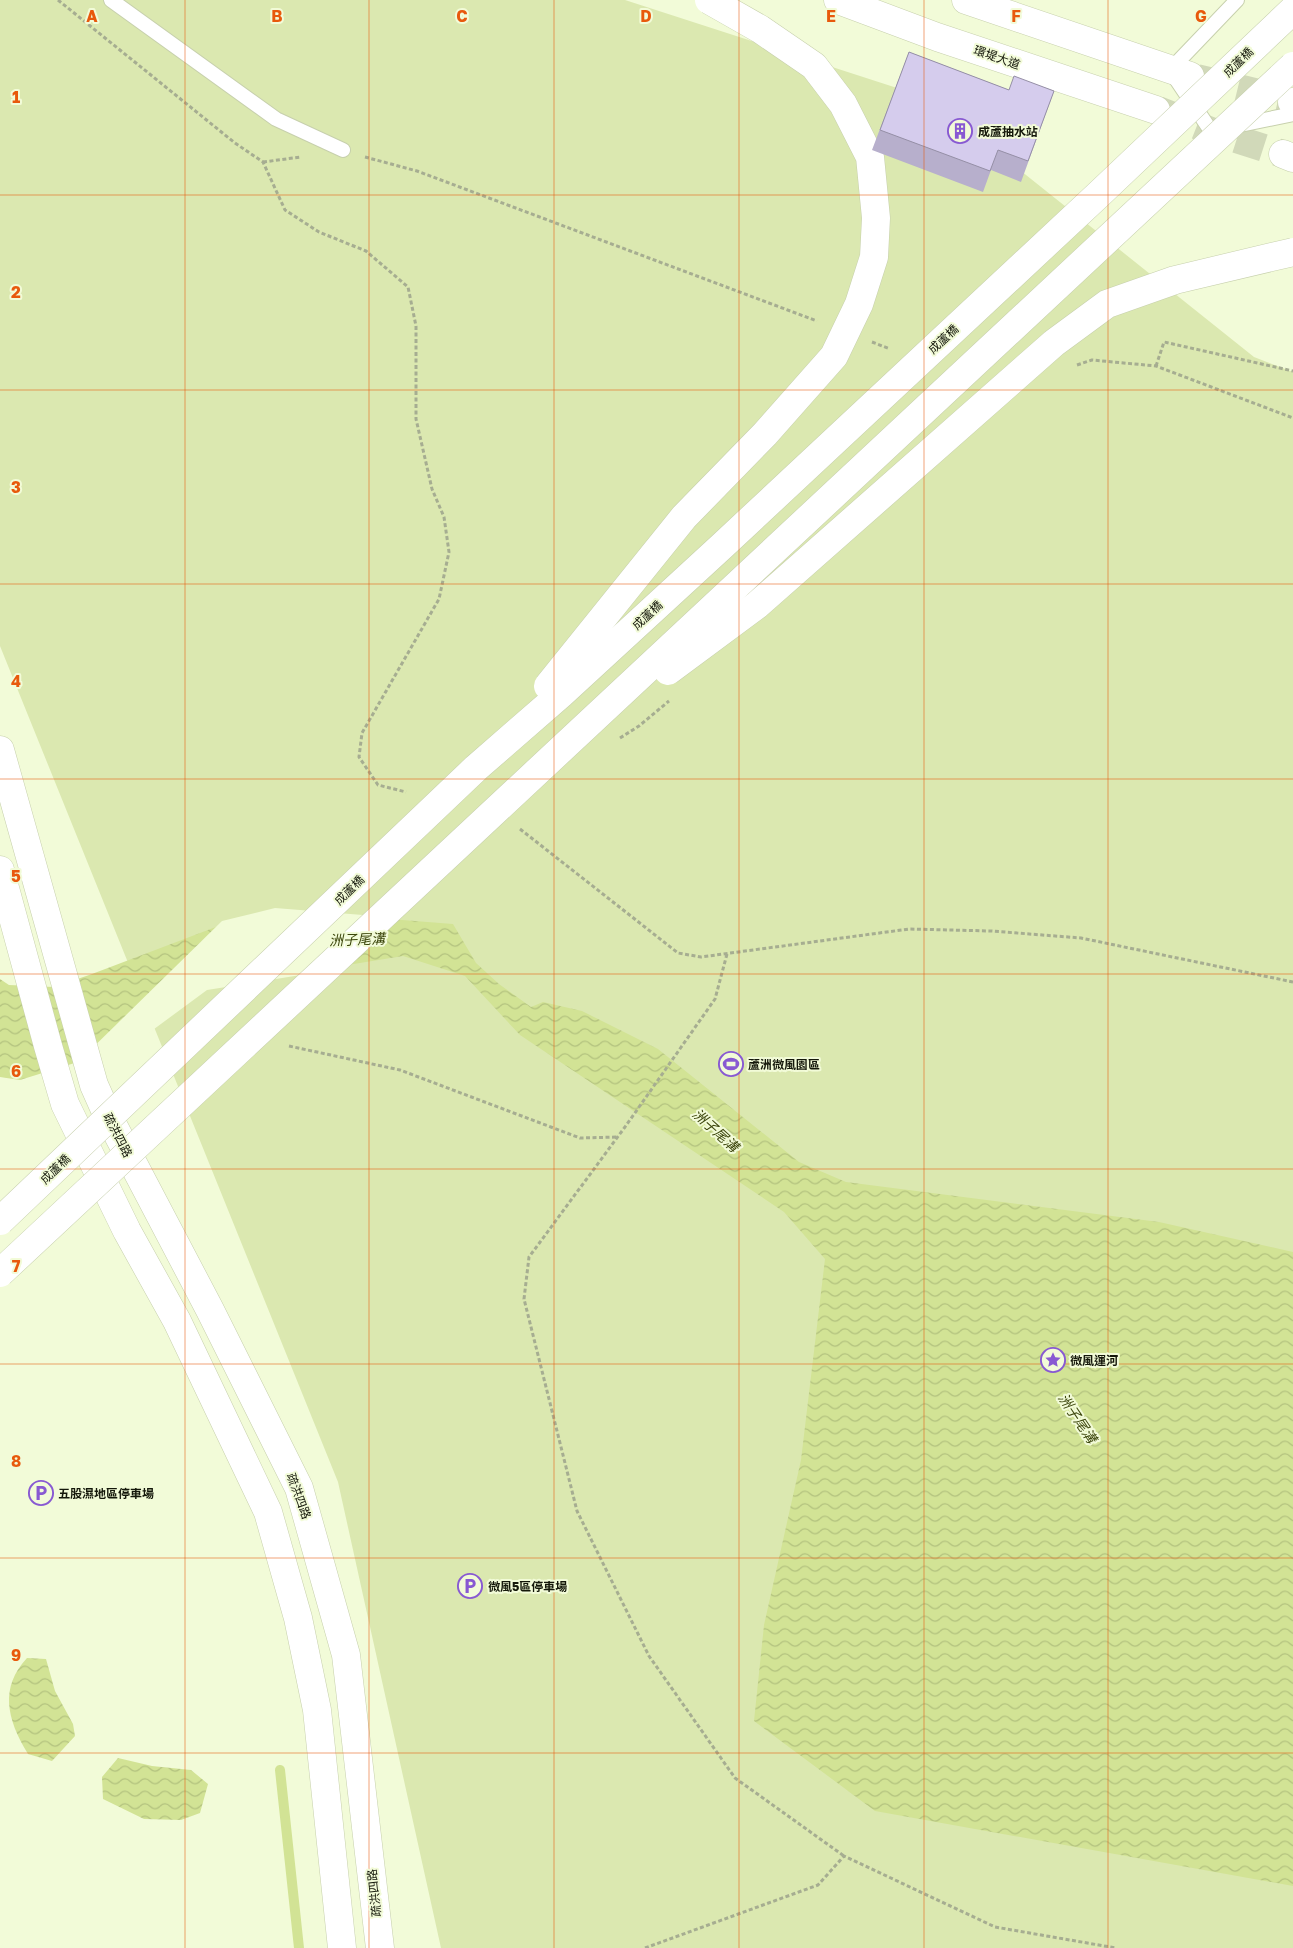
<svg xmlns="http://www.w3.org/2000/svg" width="1293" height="1948" viewBox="0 0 1293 1948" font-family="'Golos Text','Noto Sans TC',sans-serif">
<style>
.pitch{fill:#dbe8b0}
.water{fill:url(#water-waves)}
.pier{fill:#f2fbd8}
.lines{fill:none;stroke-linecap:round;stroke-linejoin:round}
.stream{stroke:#d2e395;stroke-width:10}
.secondary-tunnel{stroke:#d1d9b9;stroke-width:28;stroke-dasharray:28 14;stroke-linecap:butt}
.lane-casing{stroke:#c7d0ad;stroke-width:16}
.secondary-casing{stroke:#c7d0ad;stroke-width:29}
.path{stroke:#a6ad91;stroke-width:3;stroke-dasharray:4 2.5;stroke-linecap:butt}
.lane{stroke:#fff;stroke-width:14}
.secondary{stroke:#fff;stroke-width:28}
.secondary-bridge-casing{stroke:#c7d0ad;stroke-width:29;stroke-linecap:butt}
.secondary-bridge{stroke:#fff;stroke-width:28}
.wall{fill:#b7afcc}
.building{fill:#d5cced;stroke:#958fa6}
.grid{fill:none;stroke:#e8590c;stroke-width:1;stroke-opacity:0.55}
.labels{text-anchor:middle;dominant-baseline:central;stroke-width:4;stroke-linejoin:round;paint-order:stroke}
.street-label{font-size:12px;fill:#14170a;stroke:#f2fbd8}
.poi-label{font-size:12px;font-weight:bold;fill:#14170a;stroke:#f2fbd8;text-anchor:start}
.water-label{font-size:14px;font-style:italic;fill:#3c460c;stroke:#f2fbd8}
.grid-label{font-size:16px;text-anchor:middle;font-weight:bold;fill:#e8590c;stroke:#f2fbd8;stroke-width:4;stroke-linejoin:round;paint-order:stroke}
</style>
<defs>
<pattern id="water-waves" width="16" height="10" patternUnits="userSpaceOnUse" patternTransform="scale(1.25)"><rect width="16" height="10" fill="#d2e395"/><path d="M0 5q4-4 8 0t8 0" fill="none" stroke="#b3c27f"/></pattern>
</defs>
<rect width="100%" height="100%" fill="#f2fbd8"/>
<path class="pitch" d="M0,0h625l306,99 323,258 39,15v1576h-852l-103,-466 -338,-836z"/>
<g class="water">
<path d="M275,910l178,14 23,39 23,21 32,23 12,-5 39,9 76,38 141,113 47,20 313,40 134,30v634l-418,-75 -121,-90 10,-96 37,-165 24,-201 -41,-47 -264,-177 -55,-59 -62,-20 -197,32 -80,59 -106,33 -20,-3v-98l9,6 45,2 38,-13 137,-52z"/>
<path d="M27,1658l19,1 9,32 18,33 2,12 -23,25 -24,-7c-22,-36 -28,-67 -1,-96z"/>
<path d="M118,1758l34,8 39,4 17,14 -8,29 -19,7 -37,-1 -41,-20 -1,-22z"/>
</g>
<path class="pier" d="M275,908l113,9 -56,53 -125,20 -80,59 -53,17 148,-145z"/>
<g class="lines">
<path class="stream" d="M280,1770l19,178"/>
<g class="secondary-tunnel">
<path d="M1197,78l86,21"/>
<path d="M1158,110l53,21 72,23"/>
</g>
<defs>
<g id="lane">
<path d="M111,0l165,119 67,31"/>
<path d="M1237,0l-67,70 41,61 82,-17"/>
</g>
<g id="secondary">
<path d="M838,0l99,37 219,73"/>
<path d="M966,0l224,76"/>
<path d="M1292,102h1"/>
<path d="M1283,154l10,4"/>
<path d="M0,750l94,335 12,27 104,198 89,178 47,167 34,293"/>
<path d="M0,870l48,176 17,58 62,127 50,90 91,191 30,106 19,92 25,238"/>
</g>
</defs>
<use href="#lane" class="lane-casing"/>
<use href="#secondary" class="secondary-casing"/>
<g class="path">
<path d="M58,0l177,143 28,19 22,48 34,22 47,19 42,36 8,39v93l16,70 12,28 5,35 -10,47 -77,134 -3,24 19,28 28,7"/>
<path d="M365,157l52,14 400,150"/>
<path d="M263,162l38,-5"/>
<path d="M872,342l18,7"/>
<path d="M1077,365l15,-5 64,6 137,52"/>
<path d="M1156,366l8,-24 129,29"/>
<path d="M620,738l19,-12 30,-25"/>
<path d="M520,829l158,124 23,4 208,-28 82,2 90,7 212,44"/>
<path d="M727,954l-12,45 -90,128 -96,130 -5,42 53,212 72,145 86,122 109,78"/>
<path d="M289,1046l111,24 180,68 37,-1"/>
<path d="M645,1948l173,-63 26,-29 151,71 121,21"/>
</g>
<use href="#lane" class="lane"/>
<use href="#secondary" class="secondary"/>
<defs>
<g id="secondary-bridge">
<path d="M668,671l89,-66 297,-262 53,-39 68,-24 118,-28"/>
<path d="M548,686l136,-169 81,-83 69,-78 25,-52 15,-47 2,-39 -6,-61 -27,-53 -29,-38 -54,-37 -51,-29"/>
<path d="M0,1221l476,-453 85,-74 161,-148 376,-351 195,-185"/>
<path d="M0,1273l1293,-1207"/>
</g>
</defs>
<use href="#secondary-bridge" class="secondary-bridge-casing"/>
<use href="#secondary-bridge" class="secondary-bridge"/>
</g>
<path class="wall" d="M909,52l100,38 45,1 -33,91 -30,-12 -8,22 -111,-42z"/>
<path class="building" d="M909,52l100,38 5,-14 40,15 -26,70 -30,-11 -8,21 -110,-41z"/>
<path class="grid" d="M185,0v1948M369,0v1948M554,0v1948M739,0v1948M924,0v1948M1108,0v1948M0,195h1293M0,390h1293M0,584h1293M0,779h1293M0,974h1293M0,1169h1293M0,1364h1293M0,1558h1293M0,1753h1293"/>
<defs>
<symbol id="building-ring" viewBox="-11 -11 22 22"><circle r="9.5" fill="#f2fbd8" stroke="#8859d2" stroke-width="1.5"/><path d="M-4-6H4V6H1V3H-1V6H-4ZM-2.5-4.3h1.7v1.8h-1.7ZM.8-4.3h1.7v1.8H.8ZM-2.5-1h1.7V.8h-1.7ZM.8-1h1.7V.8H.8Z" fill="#8859d2"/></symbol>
<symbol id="stadium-ring" viewBox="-11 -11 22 22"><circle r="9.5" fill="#f2fbd8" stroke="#8859d2" stroke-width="1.5"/><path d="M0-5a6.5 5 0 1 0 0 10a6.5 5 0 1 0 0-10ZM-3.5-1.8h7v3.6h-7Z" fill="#8859d2"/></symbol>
<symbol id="sight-ring" viewBox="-11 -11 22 22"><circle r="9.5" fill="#f2fbd8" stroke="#8859d2" stroke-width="1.5"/><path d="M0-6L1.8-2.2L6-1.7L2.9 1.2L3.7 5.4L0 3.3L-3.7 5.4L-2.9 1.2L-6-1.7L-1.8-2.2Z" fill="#8859d2"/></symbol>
<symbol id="parking-ring" viewBox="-11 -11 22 22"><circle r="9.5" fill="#f2fbd8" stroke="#8859d2" stroke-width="1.5"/><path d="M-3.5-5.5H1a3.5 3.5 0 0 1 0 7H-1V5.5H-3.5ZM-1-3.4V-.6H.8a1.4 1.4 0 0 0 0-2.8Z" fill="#8859d2"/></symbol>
</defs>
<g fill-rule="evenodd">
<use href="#building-ring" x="946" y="117" width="28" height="28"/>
<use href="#stadium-ring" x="717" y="1050" width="28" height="28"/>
<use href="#sight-ring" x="1039" y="1346" width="28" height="28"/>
<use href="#parking-ring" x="27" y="1479" width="28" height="28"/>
<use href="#parking-ring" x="456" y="1572" width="28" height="28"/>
</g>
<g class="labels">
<g class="street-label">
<text transform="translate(997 57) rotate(19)">環堤大道</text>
<text transform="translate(1238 62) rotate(-44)">成蘆橋</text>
<text transform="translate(943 339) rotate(-43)">成蘆橋</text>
<text transform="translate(647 615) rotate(-43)">成蘆橋</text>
<text transform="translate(349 890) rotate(-44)">成蘆橋</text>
<text transform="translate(118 1135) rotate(63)">疏洪四路</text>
<text transform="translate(55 1169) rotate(-44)">成蘆橋</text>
<text transform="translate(299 1496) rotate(70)">疏洪四路</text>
<text transform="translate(374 1893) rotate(-96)">疏洪四路</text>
</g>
<g class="poi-label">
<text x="978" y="131">成蘆抽水站</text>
<text x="748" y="1064">蘆洲微風園區</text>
<text x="1070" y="1360">微風運河</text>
<text x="58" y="1493">五股濕地區停車場</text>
<text x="488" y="1586">微風5區停車場</text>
</g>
<g class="water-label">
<text transform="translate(357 939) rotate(-2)">洲子尾溝</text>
<text transform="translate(716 1130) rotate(42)">洲子尾溝</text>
<text transform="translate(1078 1418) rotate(56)">洲子尾溝</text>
</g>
</g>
<g class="grid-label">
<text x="92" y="22">A</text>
<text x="277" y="22">B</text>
<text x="462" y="22">C</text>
<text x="646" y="22">D</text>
<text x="831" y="22">E</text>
<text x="1016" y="22">F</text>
<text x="1201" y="22">G</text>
<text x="16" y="103">1</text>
<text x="16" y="298">2</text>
<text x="16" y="493">3</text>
<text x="16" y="687">4</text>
<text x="16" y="882">5</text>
<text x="16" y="1077">6</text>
<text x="16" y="1272">7</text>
<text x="16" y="1467">8</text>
<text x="16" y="1661">9</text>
</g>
</svg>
